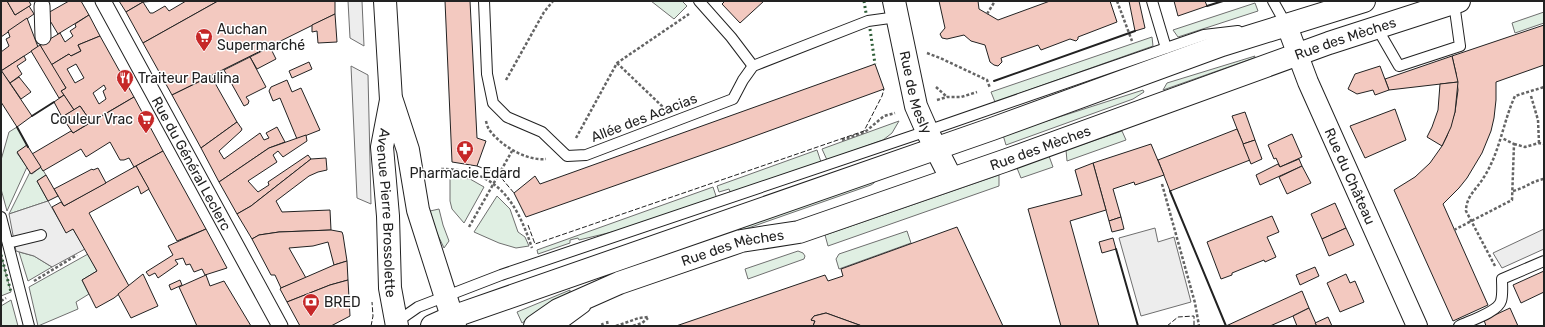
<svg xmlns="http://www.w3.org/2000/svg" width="1545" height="327" viewBox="0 0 1545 327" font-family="Rubik,sans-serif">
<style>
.green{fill:#e0efe3;stroke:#6f6f6f}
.parking{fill:#ededed;stroke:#6f6f6f}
.building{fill:#f3c9c0;stroke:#222;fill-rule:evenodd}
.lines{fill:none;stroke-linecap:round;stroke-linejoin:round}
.service-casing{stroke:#222;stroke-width:12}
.pedestrian-casing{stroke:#222;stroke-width:17}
.minor-casing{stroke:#222;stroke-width:22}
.tertiary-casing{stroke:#222;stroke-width:24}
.primary-casing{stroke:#222;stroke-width:24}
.path{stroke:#646464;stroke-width:2.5;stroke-dasharray:3 2;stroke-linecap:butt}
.service{stroke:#fff;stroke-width:10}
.pedestrian{stroke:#fff;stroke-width:15}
.minor{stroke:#fff;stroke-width:20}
.tertiary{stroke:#fff;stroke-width:22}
.primary{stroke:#fff;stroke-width:22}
.hedge{stroke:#2f5e38;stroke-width:3;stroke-dasharray:2 3;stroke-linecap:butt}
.fence{stroke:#222;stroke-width:1;stroke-dasharray:5 2;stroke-linecap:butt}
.wall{stroke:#222;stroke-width:2}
.labels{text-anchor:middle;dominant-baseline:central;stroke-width:3;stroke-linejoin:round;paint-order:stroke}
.poi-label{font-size:14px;fill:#222;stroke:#fff;text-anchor:start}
.street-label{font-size:14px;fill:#222;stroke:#fff}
</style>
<rect width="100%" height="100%" fill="#fff"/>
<g class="green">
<path d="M651,1h31l5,5 -13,13z"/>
<path d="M1255,3l3,8 -80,26 -5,-7z"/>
<path d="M1544,12v11l-29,10 -3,-10z"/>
<path d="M1152,37l1,9 -158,56 -4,-10z"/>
<path d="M1255,56l-1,2 -91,32 4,-7z"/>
<path d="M1143,90l1,2 -11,7 -127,46 -3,-10z"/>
<path d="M899,121l-7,12 -9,7 -56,20 -5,-11z"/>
<path d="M17,127l10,18 -10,8 10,14 -20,44 -6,-22v-29l8,-28z"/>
<path d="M1122,131l4,9 -59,21 -1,-11z"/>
<path d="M817,150l4,12 -90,32 -2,-5 -10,3 -2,-6z"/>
<path d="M1049,156l4,11 -32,11 -4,-10z"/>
<path d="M41,167l5,8 -9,6 11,20 -39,13 21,-42 2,2z"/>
<path d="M999,175v11l-171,60 -3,-11z"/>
<path d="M450,176l20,3 14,8 -20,36 -12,-14 -2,-8z"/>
<path d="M875,180l-1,3 -3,2 -271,95v-2l28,-11z"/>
<path d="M713,187l4,12 -76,26 -62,15 -1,-2 -8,2v3l-32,11 -1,-4z"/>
<path d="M497,196l13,13 8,23 7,5 4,9 -13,2 -17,-5 -25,-11z"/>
<path d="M439,209l4,16 6,16 -5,7 -8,-17 -6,-20z"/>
<path d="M907,231l4,12 -72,26 -3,-10 3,-5z"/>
<path d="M798,251l5,2 2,3 -1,3 -56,20 -3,-10z"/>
<path d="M19,252l15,4 18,11 -24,14z"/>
<path d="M88,254l9,17 -15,9 7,14 -13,8 2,7 -40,17 -9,-39z"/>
<path d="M1,255l10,37 -10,4z"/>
<path d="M570,290v2l-15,8 -33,23 -5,-11z"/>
<path d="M11,300l7,26h-17v-20z"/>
</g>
<g class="parking">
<path d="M348,1h14l2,45 -14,-8z"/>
<path d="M351,66l17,9 3,129 -14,-6z"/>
<path d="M48,201l18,31 7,-3 12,20 -33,18 -18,-11 -18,-5 -7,-37z"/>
<path d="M1155,228l3,14 16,-5 17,65 -50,14 -22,-78z"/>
<path d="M1544,229v20l-42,19 -9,-15z"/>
</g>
<g class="building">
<path d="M1,1h6l8,14 14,-9 5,8 -33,23z"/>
<path d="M7,1h22l2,4 -16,10z"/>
<path d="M69,1h12l8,14 -31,19 -12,-20z"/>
<path d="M119,1h37l-13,1 -17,10z"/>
<path d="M186,1h32l-75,42 -17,-31 17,-10 7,11h3l12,-7 4,5z"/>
<path d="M218,1h117v13l-163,81 -29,-52z"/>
<path d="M445,1h25l7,137 9,3 -9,25 -25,-4z"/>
<path d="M725,1h39l-24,22 -18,-19z"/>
<path d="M939,1h39l1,8 19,11 52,-19h60l7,21 -39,15v2l-2,2 -6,-2 -29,11 -3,-5 -37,13 1,4 -4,4 -4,-1 -4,-3 -5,-17 -14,-4 -7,-6 -17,4 -5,-1 -2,-4 5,-6z"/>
<path d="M1129,1h10l6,27 -10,3z"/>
<path d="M1174,1h31l2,5 -29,10z"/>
<path d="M335,14l2,28 -19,1 -1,-12 -5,1v-7z"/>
<path d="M89,15l11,21 -22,9 3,6 -10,5 -2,-2 -18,11 -11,-20 20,-12 5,9 8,-6 -3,-5 6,-4 -1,-3z"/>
<path d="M27,18l11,29 -37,24v-19l8,-6 -3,-7 4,-2 -2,-6z"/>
<path d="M1544,25v40l-48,17v18l-2,18 -3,13 -9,22 -15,25 -8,10 -16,16 45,101 -35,16 -59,-131 21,-13 15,-14 12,-17 5,-10 8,-24 3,-22 -2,-17 -4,-17z"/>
<path d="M100,36l34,61 -43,25 -11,-16 -6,4 -13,-19 5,-3 -15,-23 18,-11 2,2 10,-5 -3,-6zM76,64l8,14 -9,5 -8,-14zM104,85l2,4 -3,2 3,8 -7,5 -6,-11z"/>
<path d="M40,45l26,43 -5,3 3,4 -5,3 -28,-47z"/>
<path d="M270,47l6,12 -19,10 -7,-12z"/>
<path d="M24,56l2,4 -9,6 5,8 -12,9 -9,-12z"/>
<path d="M1452,56l6,26 -69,8 -4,-11z"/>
<path d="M250,57l16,30 -20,10 3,4 -1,3 -4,2 -20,-36z"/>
<path d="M309,62l3,7 -20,9 -3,-7z"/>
<path d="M875,64l9,25 -151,55 -207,73 -12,-24 21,-17 5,8z"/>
<path d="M1380,66l9,24 -14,5 -2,-5 -16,4 -9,-5 7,-15z"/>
<path d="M1,70l31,46 -15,11 -16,-25z"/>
<path d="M211,76l26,46 -36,26 -29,-53z"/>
<path d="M19,77l12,15 -10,7 -11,-16z"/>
<path d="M287,80l5,12 9,-4 19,42 -23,9 -17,-41 -7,3 -4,-10 2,-4z"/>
<path d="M1458,82l-3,30 -4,15 -9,19 -15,-9 5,-10 6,-17 2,-26z"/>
<path d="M64,95l10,15 -12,7 -8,-15z"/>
<path d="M134,97l29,54 -27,15 -2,1 -5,-9 -5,2h-4l-10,-18 -24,15 -5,-8 -38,22 -11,-17 39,-23 2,2z"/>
<path d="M80,106l11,16 -18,11 -11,-16z"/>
<path d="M1395,109l11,31 -41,18 -15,-32z"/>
<path d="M1245,112l10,28 -12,4 -11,-28z"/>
<path d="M237,122l5,7 -1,2 -22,20 5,8 36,-26 4,7 5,-2 -3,-5 11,-6 8,15 -16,6 -50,34 -18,-34z"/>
<path d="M1237,129l13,31 -80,31 -12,-31z"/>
<path d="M1292,134l10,23 -22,10 -4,-9 -2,1 -6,-14z"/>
<path d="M306,135l1,6 -24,16 -5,-6 -5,4 4,7 -29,19 10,11 11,-7 -1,-3 40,-27 3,4 -60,47 -14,8 -18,-32 50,-34z"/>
<path d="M1255,140l7,19 -11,5 -8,-20z"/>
<path d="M1151,144l13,31 -29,10 -1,-3 -21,7 8,28 -12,4 -16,-58z"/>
<path d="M27,145l14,22 -10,7 -14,-22z"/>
<path d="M163,151l43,78 -29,12 -41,-75z"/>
<path d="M326,158l1,12 -9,2 -9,4 -33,25 6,11 48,-2 1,20 -52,2 -20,3 -7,4 -15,-25 14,-8 60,-47z"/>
<path d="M1299,159l3,7 -42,19 -4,-10 22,-11 2,3z"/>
<path d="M1093,163l13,47 -36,11 29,105h-38l-33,-117 54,-14 -7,-25z"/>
<path d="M136,166l13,23 -8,5 -3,-8 -49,27 40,73 -15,12 -18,10 -14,-28 15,-9 -24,-42 -7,4 -14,-26 9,-5 3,4z"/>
<path d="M1302,166l9,17 -24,11 -8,-17z"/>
<path d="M98,168l8,15 -42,23 -10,-17 38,-20 1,1z"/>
<path d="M46,175l12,21 -10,5 -11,-20z"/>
<path d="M1335,203l11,25 -24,11 -11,-25z"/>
<path d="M1272,216l7,16 -12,5 9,20 -11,5 -1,-2 -32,13v2l-11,4 -14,-37z"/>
<path d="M1121,217l3,12 -12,3 -3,-11z"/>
<path d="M957,227l46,99h-141l-36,-13 -12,3 -3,4 4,1 -2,5h-137l149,-51 3,6 15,-5 -2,-7z"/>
<path d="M1346,228l8,17 -25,11 -7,-17z"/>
<path d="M206,229l21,39 -22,7 -3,-6 -8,3 -4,-8 -4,1 -3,-7 -8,2 3,4 -20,14 -3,-5 -6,3 -3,-4 27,-17 -5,-9z"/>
<path d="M331,230l11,2 1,3 4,26 -13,4 -6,-23 -15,4 -24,2 17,30 -25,10 -6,-13h-4l-19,-36 7,-4 20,-3z"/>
<path d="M1113,238l3,11 -14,4 -3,-11z"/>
<path d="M347,261l1,19 -18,5 -43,17 -7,-13 1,-1 53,-23z"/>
<path d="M1315,267l4,9 -19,9 -4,-10z"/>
<path d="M1544,271v21l-23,11 -8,-18z"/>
<path d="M143,274l15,32 -27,12 -13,-24z"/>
<path d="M1346,274l4,9 5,-2 9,21 -24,10 -13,-29z"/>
<path d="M206,275l4,11 14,-5 27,45h-54l-18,-39z"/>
<path d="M180,280l2,5 -11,5 -2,-5z"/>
<path d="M348,280l2,36 -19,10h-31l-13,-24 43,-17z"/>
<path d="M1302,291l7,17 -16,8 -23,10h-44z"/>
<path d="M1309,308l8,18h-20l-4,-10z"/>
<path d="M1510,308l8,18h-32l-2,-6z"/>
<path d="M826,313l36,13h-49l2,-5 -4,-1 3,-4z"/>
<path d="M1328,317l4,9h-15l-2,-3z"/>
</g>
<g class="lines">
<defs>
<g id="service">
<path d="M484,1l3,73 6,29 14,14 35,15 25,24 19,-1 147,-56 10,-19 10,-14 115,-45 29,-4"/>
<path d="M699,1l32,36 22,29"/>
<path d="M1152,1l14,47"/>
<path d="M1273,1l14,25h-1"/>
<path d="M1377,28l22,38 61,-20 -6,-43"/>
<path d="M1,217l28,109"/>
<path d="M8,243l33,-8"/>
<path d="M395,323l23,-16 83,-32 426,-144 277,-96 34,-4"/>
<path d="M559,326l26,-19"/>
<path d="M1459,326c10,-5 39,-14 42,-25 2,-7 1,-15 1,-22l42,-18"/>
</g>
<g id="pedestrian">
<path id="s1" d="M103,1l177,325"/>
<path d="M42,6l1,31"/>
</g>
<g id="minor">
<path id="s2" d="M1287,26l21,56 109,244"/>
</g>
<g id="tertiary">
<path id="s3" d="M894,1l22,105 11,25 24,47"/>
</g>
<g id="primary">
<path id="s4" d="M385,1l6,99 -9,47 6,69 2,72 7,38"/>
<path d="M392,101l16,49 10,60 37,116"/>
<path d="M432,326l20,-9 540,-188 230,-84 142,-44"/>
<path id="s5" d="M535,326l23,-16 61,-27 122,-42 58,-9 205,-71 325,-118 130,-42"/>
</g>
</defs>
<use href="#service" class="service-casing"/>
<use href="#pedestrian" class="pedestrian-casing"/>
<use href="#minor" class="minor-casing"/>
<use href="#tertiary" class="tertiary-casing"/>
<use href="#primary" class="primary-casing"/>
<g class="path">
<path d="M1117,1l15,40"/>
<path d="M987,14l8,-13"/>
<path d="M927,53l13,5 47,22 3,8"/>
<path d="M617,63l47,45"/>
<path d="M506,80l38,-68 9,-11"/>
<path d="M936,87l11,10"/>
<path d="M1531,96l7,24 1,23"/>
<path d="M937,100l10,-3h14l16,-5"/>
<path d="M486,121c1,4 2,8 5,11 12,15 36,29 55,27"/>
<path d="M576,138l41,-75 72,-49"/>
<path d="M842,140l23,-8 19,-16 11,-3"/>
<path d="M1514,144l11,3 14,-4 5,1"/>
<path d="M441,169c55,0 75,31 91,79"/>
<path d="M1162,184l33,119 4,23"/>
<path d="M1513,191c12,-3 19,-10 31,-12"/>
<path d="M469,227l43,-76"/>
<path d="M1454,230l58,-30 2,-56 -12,-6"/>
<path d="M1495,266l-29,-55c0,-15 11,-22 18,-34 16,-25 19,-55 31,-81l29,-9"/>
<path d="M34,281l43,-26"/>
<path d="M1,301l5,-3"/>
<path d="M607,321l1,5"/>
<path d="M602,323l1,3"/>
<path d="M616,326l23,-8 9,-1"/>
<path d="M633,326l9,-3 6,-5"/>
</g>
<use href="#service" class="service"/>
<use href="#pedestrian" class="pedestrian"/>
<use href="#minor" class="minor"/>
<use href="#tertiary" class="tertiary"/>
<use href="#primary" class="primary"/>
<g class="hedge">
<path d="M864,1l2,12"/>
<path d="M870,29l5,35"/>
<path d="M1,255l10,37"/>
</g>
<g class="fence">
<path d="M477,166l21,8 16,19"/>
<path d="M528,225l7,19 329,-113 18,-35 2,-7"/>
<path d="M371,326l2,-10 -1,-14"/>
<path d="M1167,326l11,-9 16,-1v10"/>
</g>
<g class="wall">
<path d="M1207,6l16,-5"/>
<path d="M994,81l141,-50"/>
<path d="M32,116l22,-14"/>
<path d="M17,127l11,20"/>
<path d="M1170,191l56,135"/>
<path d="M1116,249l22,77"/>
</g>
</g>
<defs>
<symbol id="supermarket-pin" viewBox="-11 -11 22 30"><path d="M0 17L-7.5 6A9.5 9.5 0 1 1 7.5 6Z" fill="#c62828" stroke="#fff"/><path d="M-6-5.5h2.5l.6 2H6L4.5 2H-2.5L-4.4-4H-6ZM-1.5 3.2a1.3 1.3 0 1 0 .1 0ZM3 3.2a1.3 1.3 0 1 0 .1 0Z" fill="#fff"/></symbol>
<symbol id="restaurant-pin" viewBox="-11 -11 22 30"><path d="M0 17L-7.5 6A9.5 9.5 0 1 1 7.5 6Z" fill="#c62828" stroke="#fff"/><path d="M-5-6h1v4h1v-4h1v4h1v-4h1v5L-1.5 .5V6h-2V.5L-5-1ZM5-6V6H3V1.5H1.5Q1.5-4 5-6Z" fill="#fff"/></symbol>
<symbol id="pharmacy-pin" viewBox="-11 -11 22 30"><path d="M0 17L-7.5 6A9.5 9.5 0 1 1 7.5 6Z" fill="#c62828" stroke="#fff"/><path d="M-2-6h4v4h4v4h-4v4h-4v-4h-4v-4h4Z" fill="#fff"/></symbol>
<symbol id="bank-pin" viewBox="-11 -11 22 30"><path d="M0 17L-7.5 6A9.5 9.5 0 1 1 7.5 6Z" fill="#c62828" stroke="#fff"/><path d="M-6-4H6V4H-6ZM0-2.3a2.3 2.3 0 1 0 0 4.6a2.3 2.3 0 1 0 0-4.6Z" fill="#fff"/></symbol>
</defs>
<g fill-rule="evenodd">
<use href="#supermarket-pin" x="194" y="27" width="20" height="27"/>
<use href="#restaurant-pin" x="115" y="68" width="20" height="27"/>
<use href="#supermarket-pin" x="136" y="109" width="20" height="27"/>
<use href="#pharmacy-pin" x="455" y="139" width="20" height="27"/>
<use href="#bank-pin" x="301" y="292" width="20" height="27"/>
</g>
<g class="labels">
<g class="poi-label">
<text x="217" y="29">Auchan<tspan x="217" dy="16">Supermarché</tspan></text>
<text x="138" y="78">Traiteur Paulina</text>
<text x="133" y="119" text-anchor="end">Couleur Vrac</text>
<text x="465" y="173" text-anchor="middle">Pharmacie Edard</text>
<text x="324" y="302">BRED</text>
</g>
<g class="street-label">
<text stroke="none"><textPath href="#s5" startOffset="862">Rue des Mèches</textPath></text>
<text stroke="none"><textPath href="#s3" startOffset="94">Rue de Mesly</textPath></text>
<text transform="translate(644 118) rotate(-21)">Allée des Acacias</text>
<text stroke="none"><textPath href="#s5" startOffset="538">Rue des Mèches</textPath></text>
<text stroke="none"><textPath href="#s1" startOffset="185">Rue du Général Leclerc</textPath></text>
<text stroke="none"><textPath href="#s2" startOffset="163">Rue du Château</textPath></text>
<text stroke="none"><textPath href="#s4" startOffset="213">Avenue Pierre Brossolette</textPath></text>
<text stroke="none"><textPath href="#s5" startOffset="214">Rue des Mèches</textPath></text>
</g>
</g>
<rect width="1545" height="327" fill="none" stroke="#222222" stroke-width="4"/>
</svg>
